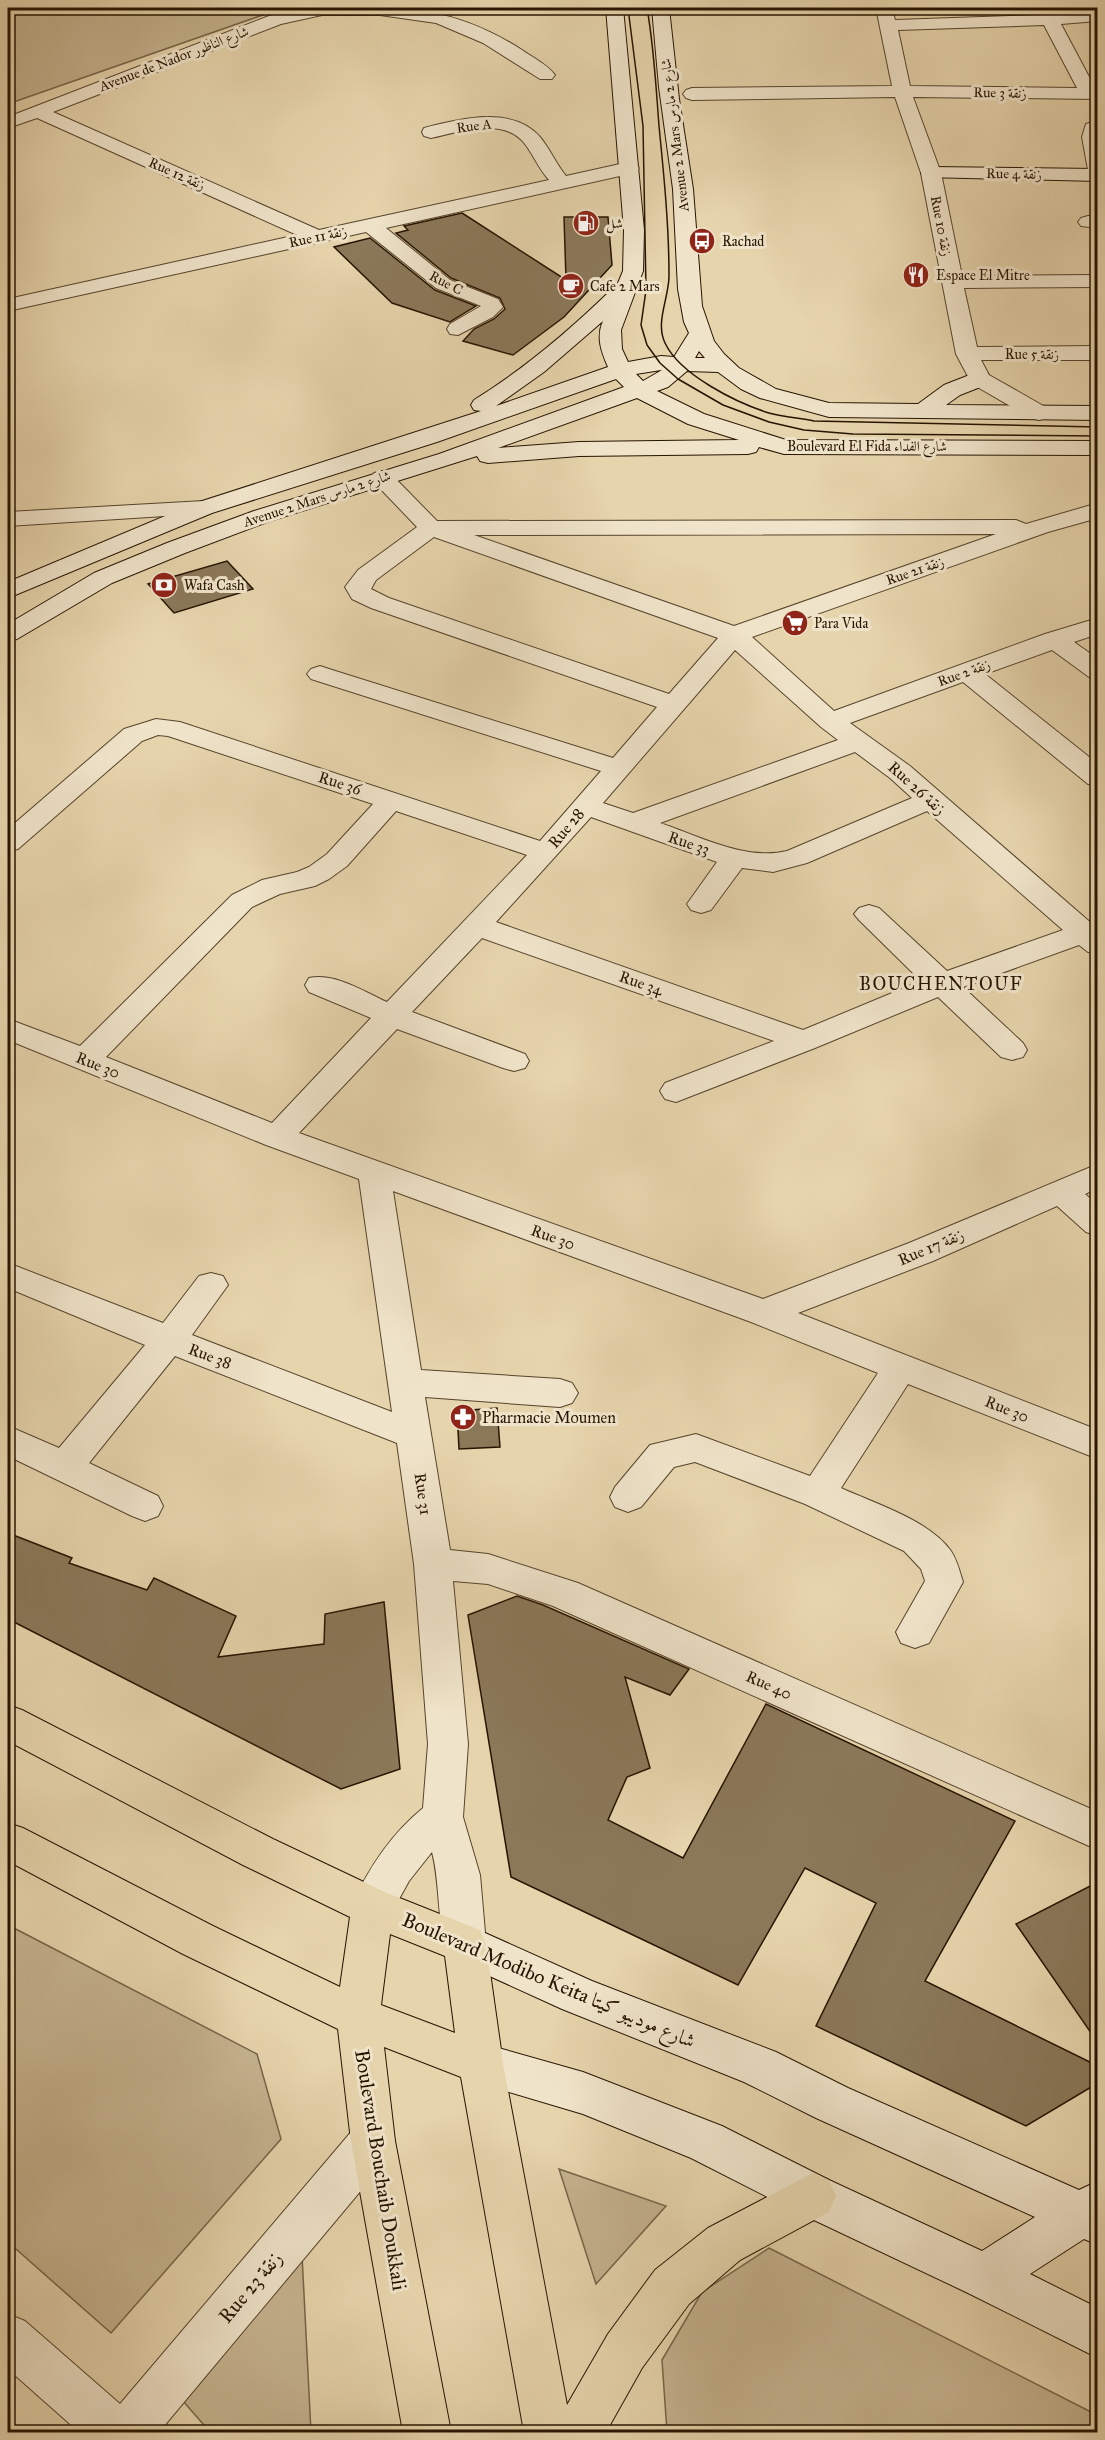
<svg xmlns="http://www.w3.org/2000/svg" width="1105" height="2440" viewBox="0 0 1105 2440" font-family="'IM FELL Great Primer',Amiri,serif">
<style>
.green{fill:#c5b38f;stroke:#766448;stroke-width:1.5}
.building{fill:#8a7859;stroke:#261400;stroke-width:1.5}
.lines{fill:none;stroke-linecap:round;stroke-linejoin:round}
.street-casing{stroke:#56442b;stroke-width:2}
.secondary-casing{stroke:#261400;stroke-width:2}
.primary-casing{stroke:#261400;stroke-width:2}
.street{fill:#efe3c9;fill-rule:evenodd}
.secondary{fill:#efe3c9;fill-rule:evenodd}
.primary{fill:#e6d4ac;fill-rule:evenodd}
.tram{stroke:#261400;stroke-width:1.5}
.labels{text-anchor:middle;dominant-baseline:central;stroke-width:6;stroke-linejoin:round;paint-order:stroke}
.far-street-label{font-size:14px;fill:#261400;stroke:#efe3c9}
.far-poi-label{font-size:14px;fill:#261400;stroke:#efe3c9;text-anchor:start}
.street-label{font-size:16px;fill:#261400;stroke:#efe3c9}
.poi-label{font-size:16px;fill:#261400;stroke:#efe3c9;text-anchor:start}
.neighbourhood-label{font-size:18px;letter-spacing:1.5px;fill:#261400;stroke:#efe3c9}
.near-street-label{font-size:20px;fill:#261400;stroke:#efe3c9}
</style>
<rect width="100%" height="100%" fill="#e6d4ac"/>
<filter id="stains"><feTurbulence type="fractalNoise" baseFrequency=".00333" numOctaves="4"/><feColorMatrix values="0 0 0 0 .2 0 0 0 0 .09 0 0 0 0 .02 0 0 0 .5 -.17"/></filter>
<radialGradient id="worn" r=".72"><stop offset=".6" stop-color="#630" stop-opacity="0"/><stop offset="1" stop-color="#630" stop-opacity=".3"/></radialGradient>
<g class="green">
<path d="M8,8h268l4,1 -272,95z"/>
<path d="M8,1925l249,129 24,85 -170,194 -103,-91z"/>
<path d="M559,2169l107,37 -70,78z"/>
<path d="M301,2235l10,197h-101l-34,-39z"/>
<path d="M769,2248l328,167v17h-430l-5,-72 40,-68z"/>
</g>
<g class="building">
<path d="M462,213l104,67 -2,-63h44l4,48 -48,52 -51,38 -50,-14 11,-12 20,-10 11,-10 -5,-11 -49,-20 -55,-45 12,-3 -4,-4z"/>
<path d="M370,238l65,52 41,16 -26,16 -58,-19 -58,-56z"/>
<path d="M227,561l26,28 -79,24 -26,-29z"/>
<path d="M497,1408l3,39 -41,2 -2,-38z"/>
<path d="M8,1533l64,25 -3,5 78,27 7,-12 82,38 -18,41 106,-13 1,-30 59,-12 16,167 -59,20 -333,-170z"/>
<path d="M517,1596l26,9 146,64 -19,26 -45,-18 25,91 -23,9 -19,43 75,38 83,-154 249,117 -90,160 173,85v17l-72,43 -210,-100 60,-123 -71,-35 -67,117 -227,-108 -43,-262z"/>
<path d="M1098,1882v161l-82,-119z"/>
</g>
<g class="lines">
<defs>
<g id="street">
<path d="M303,8c88,0 141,-8 219,42 10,7 26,15 33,25l-3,4h-12l-57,-36 -47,-20 -56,-8h-58l-41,9 -228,88 266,118 230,-50c-10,-11 -15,-24 -24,-36 -21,-28 -66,-12 -94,-6l-7,-2 -2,-4 2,-4c35,-9 89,-23 116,9 10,12 16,27 26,39l63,-14 7,2 3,4 -3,4 -7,2 -243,54 64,52 48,19 5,8 -10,10 -35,18 -8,-1 -3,-5 3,-5 31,-18 -45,-18 -70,-56 -358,79v-12l289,-64 -260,-117 -29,10v-11l261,-101z"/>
<path d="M876,8h16l3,12 144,-5 -3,-7h16l4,7 42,-4v10l-37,3 34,64h3v11l-185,-2 28,76 21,103 136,-1v12l-134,1 13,59 121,-1v14h-117l8,15 58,33 3,5 -3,5 -8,2 -8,-2 -59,-34 -16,-30 -35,-181 -26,-76 -203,3 -6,-2 -3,-4 3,-4 6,-2 200,-2zM1044,25l33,63 -167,-2 -12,-56z"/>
<path d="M1098,120v56l-7,-2 -3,-4 -6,-33 4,-13z"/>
<path d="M1088,216h10v12l-17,-2 -3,-4 3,-4z"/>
<path d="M382,471l8,2 47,48 579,-1 10,4 72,-21v15l-50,14 -296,105 82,74 211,-77 53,-16v16l-24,8 24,17v21l-9,-3 -37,-27 -67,24 113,90v22l-10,-2 -125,-102 -113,41 60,43 188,163v25l-10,-2 -9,-7 -116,42 60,56 4,7 -4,7 -11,3 -11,-3 -63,-60 -123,51 -139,54 -11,-3 -5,-8 5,-8 109,-42 -292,-103 -70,74 113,42 4,7 -4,7 -11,3 -11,-3 -106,-39 -98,104 464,166 146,-56 189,-79v24l-13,6 13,11v31l-12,-4 -29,-26 -124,55 -135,52 300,117v29l-190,-75 -67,104c35,16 88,32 110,63 6,9 9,21 12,31l-34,61 -14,5 -14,-5 -5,-11 29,-51 -4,-12 -17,-18 -99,-47 -110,-42 -21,5 -33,40 -13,5 -13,-5 -5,-10 5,-10 35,-42 46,-11 114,42 68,-103 -127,-51 -358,-131 28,179 139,9 12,4 6,10 -6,10 -12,4 -135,-10 25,153 38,4 90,29 520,229v38l-545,-244 -65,-22 -35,-3 15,163 -5,73 17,58 6,69 -6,14 -15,6 -15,-6c-14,-31 -9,-72 -18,-106l-23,29 -22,40 -15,5 -15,-5 -6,-14c17,-38 39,-72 72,-99l5,-64 -14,-180 -17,-121 -222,-87 -86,107 69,33 5,10 -5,10 -13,5 -13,-5 -124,-60v-30l51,22 86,-103 -137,-57v-25l155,60 36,-47 12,-3 12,3 5,9 -36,50 200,77 -33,-233 -93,-34 -258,-105v-21l72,27 152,-151 30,-15 35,-8 12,-5 18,-13 46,-50 -205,-68 -10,-1 -16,6 -124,108 -10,2v-22l116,-100 32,-10 24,3 360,119 61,-70 -290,-92 -4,-5 4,-5 9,-3 9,3 284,89 44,-51 -286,-99 -19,-9 -7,-12 13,-17 59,-43 -47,-49 4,-5zM996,534l-262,92 -260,-91zM434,537l284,101 -49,56 -280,-96 -18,-9 5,-9zM735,650l86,77 17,13 -205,73 -30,-10zM855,752l35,26 22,20 -125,53c-42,10 -88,-15 -127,-28zM396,811l131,44 -140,147c-22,-10 -53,-30 -78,-24l-4,7 4,7 62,26 -99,105 -166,-66 146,-150 28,-13 35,-8 14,-7 18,-13zM927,811l136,119 -116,41 -68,-63 -10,-3 -10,3 -5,6 5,6 62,61 -118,49 -307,-108 95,-105 126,45 -30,42 4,6 10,3 10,-3 31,-42 31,4 34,-9z"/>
<path d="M204,501l8,2 4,5 -4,5 -204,13v-14z"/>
<path d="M373,2119l16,6 6,16 -6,16 -230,275h-80l-71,-63v-55l17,7 95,83 237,-279z"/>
</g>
<g id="secondary">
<path d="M606,8h17l21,222 -1,41 -22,59 1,19 6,13 33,-6 13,1 15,-24 -5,-11 -6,-33 -5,-100 -14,-102 -7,-79h17l10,91 14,90 9,117 12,35 10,13 15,14 37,21 53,14 89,1 26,-19 28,-11 8,-2 8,2 3,5 -3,5 -28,11 -14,10 152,1v14l-269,-3 -69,-19 -19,-9 -23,-17 -31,-1 -19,16 -11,4 47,23 82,26 312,1v14l-314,-1 -25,-7 -3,5 -8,2 -169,2 -91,7 -8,-2 -3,-5 -207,65 -85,32 -73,30 -95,56 -9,2v-17l86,-51 73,-30 87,-32 185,-57 185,-67 -8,-8 -179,63 -225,71 -204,85v-16l188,-79 285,-92 -7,-1 -3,-5 3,-5c50,-31 95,-69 137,-110l5,-2 7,-17 1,-41zM603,321c-7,16 -2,30 5,46l-112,39 48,-34zM699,351l6,7h-10zM662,370l-19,11 -7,-7 25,-4zM637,398l51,26 51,16 -160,2 -81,6z"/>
<path d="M931,167l167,2v12l-174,-4 -3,-4 3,-4z"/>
<path d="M465,1924l127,57 184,71 72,36 231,102 19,-9v64l-14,-6 -54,35 68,34v50l-130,-65 -171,-81 -106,-54 -108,-44 -118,-35 -6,-15 6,-15 16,-6 102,29 139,54 107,54 153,71 53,-34 -219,-99 -72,-36 -182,-73 -112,-51 -6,-14 6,-14z"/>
</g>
<path id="primary" d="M8,1705l14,5 251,129 114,54 93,37 6,14 17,120 64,341 41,-71 47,-64 53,-42 105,-55 16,7 7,16 -7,16 -89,48 -51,44 -47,64 -36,64h-82l-63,-355 -77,-30 11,94 56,291h-48l-52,-291 -13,-112 -155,-75 -175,-93v-38l15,5 190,98 127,61 10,-70 -107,-52 -235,-124zM390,1934l55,22 10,77 -74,-28z"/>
</defs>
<use href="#street" class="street-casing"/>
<use href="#secondary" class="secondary-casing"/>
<use href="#primary" class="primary-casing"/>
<use href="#street" class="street"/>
<use href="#secondary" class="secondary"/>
<use href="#primary" class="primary"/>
<g class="tram">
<path d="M628,8l15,118 3,164 -5,35 6,20 13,18 18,16 45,26 46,17 35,8 49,4 245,2"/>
<path d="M647,8c7,39 9,79 12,118 5,50 10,100 10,150 0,22 -14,46 -4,67 15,32 72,60 104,70 15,4 30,5 45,8l284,6"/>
</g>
</g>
<defs>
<symbol id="fuel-disc" viewBox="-11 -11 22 22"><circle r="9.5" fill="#8f2418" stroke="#efe3c9"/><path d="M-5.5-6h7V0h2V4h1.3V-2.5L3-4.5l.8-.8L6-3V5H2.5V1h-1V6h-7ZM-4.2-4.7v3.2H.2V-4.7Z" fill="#fff"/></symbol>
<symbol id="bus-disc" viewBox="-11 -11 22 22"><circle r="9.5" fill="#8f2418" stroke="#efe3c9"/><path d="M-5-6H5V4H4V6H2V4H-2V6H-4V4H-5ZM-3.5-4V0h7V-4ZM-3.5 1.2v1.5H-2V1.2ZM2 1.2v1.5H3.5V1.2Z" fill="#fff"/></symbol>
<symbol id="restaurant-disc" viewBox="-11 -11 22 22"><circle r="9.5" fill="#8f2418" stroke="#efe3c9"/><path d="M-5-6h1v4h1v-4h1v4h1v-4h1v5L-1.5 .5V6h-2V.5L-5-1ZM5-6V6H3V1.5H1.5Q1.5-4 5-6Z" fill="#fff"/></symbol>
<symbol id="cafe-disc" viewBox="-11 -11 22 22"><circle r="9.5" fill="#8f2418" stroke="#efe3c9"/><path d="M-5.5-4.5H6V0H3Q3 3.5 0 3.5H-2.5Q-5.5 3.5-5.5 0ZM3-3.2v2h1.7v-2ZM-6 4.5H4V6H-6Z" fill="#fff"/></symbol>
<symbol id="bank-disc" viewBox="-11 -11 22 22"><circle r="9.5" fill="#8f2418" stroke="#efe3c9"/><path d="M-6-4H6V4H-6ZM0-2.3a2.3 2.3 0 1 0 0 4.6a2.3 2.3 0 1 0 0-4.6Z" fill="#fff"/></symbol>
<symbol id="supermarket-disc" viewBox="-11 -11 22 22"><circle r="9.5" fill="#8f2418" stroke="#efe3c9"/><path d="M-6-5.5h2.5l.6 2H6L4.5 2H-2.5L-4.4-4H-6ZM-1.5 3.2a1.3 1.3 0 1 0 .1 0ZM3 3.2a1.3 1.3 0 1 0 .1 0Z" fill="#fff"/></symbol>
<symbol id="pharmacy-disc" viewBox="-11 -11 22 22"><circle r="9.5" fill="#8f2418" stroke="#efe3c9"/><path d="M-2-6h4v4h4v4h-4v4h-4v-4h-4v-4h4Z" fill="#fff"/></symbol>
</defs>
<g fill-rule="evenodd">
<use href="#fuel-disc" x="571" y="208" width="30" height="30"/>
<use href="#bus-disc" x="687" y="226" width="30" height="30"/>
<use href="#restaurant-disc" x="901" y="260" width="30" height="30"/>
<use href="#cafe-disc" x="556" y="271" width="30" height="30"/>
<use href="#bank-disc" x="149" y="570" width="30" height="30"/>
<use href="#supermarket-disc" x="780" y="608" width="30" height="30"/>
<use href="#pharmacy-disc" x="448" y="1402" width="30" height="30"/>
</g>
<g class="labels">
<g class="far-street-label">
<text transform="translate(174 59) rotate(-21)">Avenue de Nador شارع الناظور</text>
<text transform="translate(1000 93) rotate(1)">Rue 3 زنقة</text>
<text transform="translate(474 126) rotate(-7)">Rue A</text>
<text transform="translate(675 135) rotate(-97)">Avenue 2 Mars شارع 2 مارس</text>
<text transform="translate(177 174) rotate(24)">Rue 12 زنقة</text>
<text transform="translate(1014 174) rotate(1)">Rue 4 زنقة</text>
<text transform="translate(941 226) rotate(79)">Rue 10 زنقة</text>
<text transform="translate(318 237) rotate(-12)">Rue 11 زنقة</text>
<text transform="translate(446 283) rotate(28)">Rue C</text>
<text x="1032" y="354">Rue 5 زنقة</text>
<text x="867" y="446">Boulevard El Fida شارع الفداء</text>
<text transform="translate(317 499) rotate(-18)">Avenue 2 Mars شارع 2 مارس</text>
<text transform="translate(915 571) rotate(-19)">Rue 21 زنقة</text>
<text transform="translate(964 673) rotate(-20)">Rue 2 زنقة</text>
</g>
<g class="far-poi-label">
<text x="606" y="223">شل</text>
<text x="722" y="241">Rachad</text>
<text x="936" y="275">Espace El Mitre</text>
<text x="590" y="286">Cafe 2 Mars</text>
<text x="184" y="585">Wafa Cash</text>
<text x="814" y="623">Para Vida</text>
</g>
<g class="street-label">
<text transform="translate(340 783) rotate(18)">Rue 36</text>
<text transform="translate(917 788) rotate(42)">Rue 26 زنقة</text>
<text transform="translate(566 828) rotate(-50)">Rue 28</text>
<text transform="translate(689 843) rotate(19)">Rue 33</text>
<text transform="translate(641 983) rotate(19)">Rue 34</text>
<text transform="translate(98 1065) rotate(22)">Rue 30</text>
<text transform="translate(553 1237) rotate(20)">Rue 30</text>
<text transform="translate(931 1247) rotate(-23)">Rue 17 زنقة</text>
<text transform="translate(210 1356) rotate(21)">Rue 38</text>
<text transform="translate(1007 1409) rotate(22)">Rue 30</text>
<text transform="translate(423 1494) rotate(82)">Rue 31</text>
<text transform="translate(769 1685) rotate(24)">Rue 40</text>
</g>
<g class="poi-label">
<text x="482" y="1417">Pharmacie Moumen</text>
</g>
<g class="neighbourhood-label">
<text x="941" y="984">BOUCHENTOUF</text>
</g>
<g class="near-street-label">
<text transform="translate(549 1980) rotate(23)">Boulevard Modibo Keita شارع موديبو كيتا</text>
<text transform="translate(381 2170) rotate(81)">Boulevard Bouchaib Doukkali</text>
<text transform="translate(250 2287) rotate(-50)">Rue 23 زنقة</text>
</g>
</g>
<rect width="1105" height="2440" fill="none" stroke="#e6d4ac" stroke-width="30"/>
<rect x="9" y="9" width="1087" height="2422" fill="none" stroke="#261400" stroke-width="3"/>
<rect x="15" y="15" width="1075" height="2410" fill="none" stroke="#261400" stroke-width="1.5"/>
<rect width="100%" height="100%" filter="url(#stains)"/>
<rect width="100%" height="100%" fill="url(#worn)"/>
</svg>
